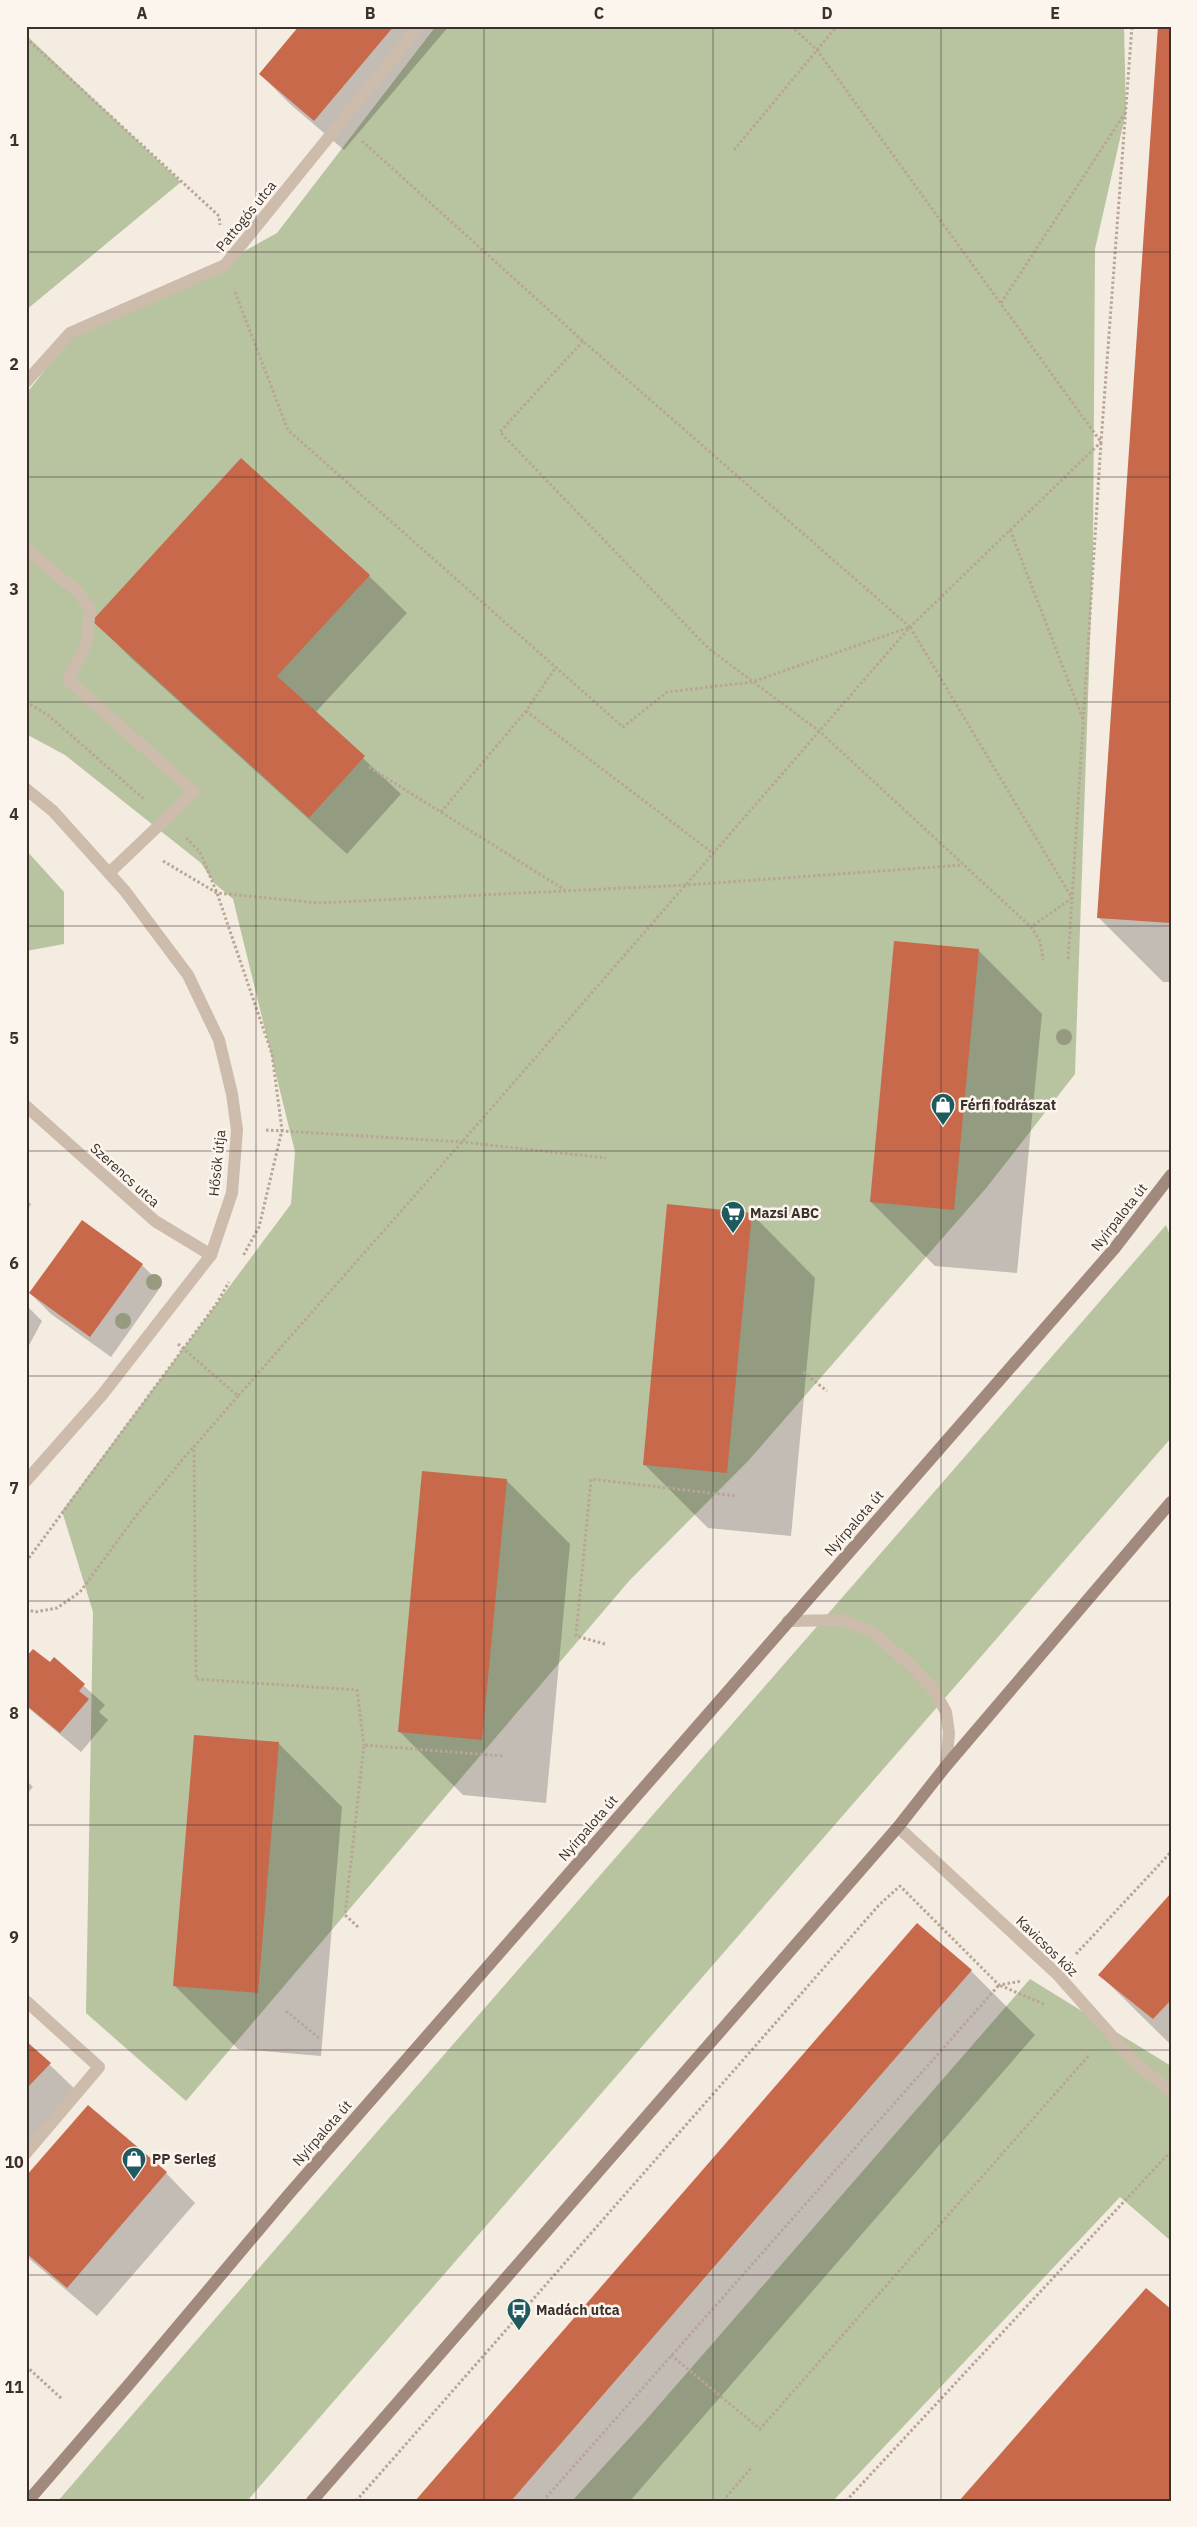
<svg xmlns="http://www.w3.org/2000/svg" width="1197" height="2527" viewBox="0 0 1197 2527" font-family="'IBM Plex Sans',sans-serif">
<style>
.green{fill:#b8c4a0}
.shadow{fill:#0003}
.building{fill:#c8694b}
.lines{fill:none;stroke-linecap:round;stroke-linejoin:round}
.path{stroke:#b9a596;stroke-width:3;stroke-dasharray:2.5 2.5;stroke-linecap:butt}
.service{stroke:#cdbbac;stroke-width:12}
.minor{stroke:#cdbbac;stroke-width:12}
.secondary{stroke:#a18a7d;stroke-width:12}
.tree{fill:#969b7f}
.grid{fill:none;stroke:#3b302b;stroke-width:1;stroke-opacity:0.55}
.labels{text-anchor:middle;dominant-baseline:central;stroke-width:5;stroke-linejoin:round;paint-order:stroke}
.street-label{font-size:14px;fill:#3b302b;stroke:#fbf5ee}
.poi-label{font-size:14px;font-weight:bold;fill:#3b302b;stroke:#fbf5ee;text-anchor:start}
.neatline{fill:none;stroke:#3b302b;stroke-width:2}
.grid-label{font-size:16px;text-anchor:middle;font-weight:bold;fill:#3b302b}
</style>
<rect width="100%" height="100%" fill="#f4ebe1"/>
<g class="green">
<path d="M436,26h688l2,86 -31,137 -2,305 -18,520 -88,113 -239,274 -119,120 -443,520 -100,-88 7,-401 -31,-101 229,-307 4,-52 -62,-253 -19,-16 -13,-20 -136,-108 -39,-21v-340l54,-69 87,-31 110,-61z"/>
<path d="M26,35l155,147 -155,128z"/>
<path d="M26,850l38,42v52l-38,7z"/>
<path d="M1166,1225l5,13v200l-924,1063h-189c367,-427 739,-850 1108,-1276z"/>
<path d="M1030,1979l141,87v175l-51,-44 -287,304h-261l73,-80z"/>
</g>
<g class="shadow">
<path d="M301,26h148l-105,124 -54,-46 -30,-30z"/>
<path d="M1171,26v956h-8l-64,-64z"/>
<path d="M369,576l38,37 -92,100 86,81 -54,60 -216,-196 -37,-37z"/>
<path d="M978,950l64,64 -25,259 -82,-7 -64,-64z"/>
<path d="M26,1199l5,5 -5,9z"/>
<path d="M752,1214l63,64 -24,258 -83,-8 -64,-64z"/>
<path d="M142,1265l20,20 -51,72 -60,-43 -21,-21z"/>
<path d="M26,1305l16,16 -16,30z"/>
<path d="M506,1480l64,64 -24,259 -83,-8 -64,-64z"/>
<path d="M26,1659l24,5 4,-5 51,46 -6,7 9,8 -27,32 -55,-46z"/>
<path d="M278,1743l64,64 -21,249 -83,-7 -64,-64z"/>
<path d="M26,1780l7,7 -7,8z"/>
<path d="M1171,1895v150l-71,-70z"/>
<path d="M917,1925l54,46 64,64 -405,466h-213z"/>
<path d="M26,2042l53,51 -53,57z"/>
<path d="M166,2173l29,30 -98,113 -71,-60v-78z"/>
</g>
<g class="building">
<path d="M299,26h95l-80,95 -55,-47z"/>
<path d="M1158,26h13v897l-74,-5z"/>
<path d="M241,458l129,117 -93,101 88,80 -56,62 -217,-197z"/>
<path d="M894,941l85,8 -25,261 -84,-8z"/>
<path d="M667,1204l85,9 -25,260 -84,-8z"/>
<path d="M82,1220l61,44 -53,73 -61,-44z"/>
<path d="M422,1471l85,8 -25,261 -84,-8z"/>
<path d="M33,1649l17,13 4,-5 31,27 -6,7 10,8 -29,34 -34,-28v-48z"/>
<path d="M194,1735l85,7 -21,251 -85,-7z"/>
<path d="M1171,1893v107l-18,19 -55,-44z"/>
<path d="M917,1923l55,47 -167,192 -294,339h-96z"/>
<path d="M26,2041l25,22 -25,26z"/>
<path d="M88,2105l79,67 -100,116 -41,-35v-77z"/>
<path d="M1146,2288l25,21v192h-212z"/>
</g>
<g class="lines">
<g class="path">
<path d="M791,26l26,24 284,392 -33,519"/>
<path d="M26,38l193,178 1,9"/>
<path d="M362,141l221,200 327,286"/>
<path d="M734,150l103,-124"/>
<path d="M235,292l53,138 335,297 44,-35 85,-10 158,-55 162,271 -41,29"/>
<path d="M1001,303l124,-190"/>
<path d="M583,341l-83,91 208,216 111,83 212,196 9,14 3,19"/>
<path d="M1010,530l73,189"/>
<path d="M26,702l22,13 97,85"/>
<path d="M526,711l188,143"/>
<path d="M369,767l196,123"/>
<path d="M441,812l85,-101 30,-44"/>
<path d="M186,838l14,14 17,41 55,161 10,76 -23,97 -16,29"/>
<path d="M163,861l54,32 101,10 369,-18 276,-20"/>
<path d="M266,1130l196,12 144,16"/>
<path d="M178,1344l60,52 224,-254 448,-515 191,-185 31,-416"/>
<path d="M803,1372l24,19"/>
<path d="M238,1396l-44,51 2,232 161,11 7,55"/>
<path d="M26,1562l191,-259 12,-21"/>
<path d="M26,1609l9,3 22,-4 23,-16 55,-75 58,-70"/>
<path d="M605,1644l-29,-8 15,-157 145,17"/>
<path d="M358,1927l-13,-12 19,-170 139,11"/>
<path d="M1076,1954l95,-102"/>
<path d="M286,2011l34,28"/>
<path d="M671,2355l89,74 330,-375"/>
<path d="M26,2366l36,33"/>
<path d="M356,2501l523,-596 21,-19 99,99 23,-4"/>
<path d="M543,2501l456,-516 47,20"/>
<path d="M723,2501l29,-34"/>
<path d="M846,2501l325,-350"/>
</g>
<g class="service">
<path d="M26,382l44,-49 155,-68 194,-239"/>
<path d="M26,549l51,42 13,18 -4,36 -18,35 126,112 -85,81"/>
<path d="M26,1106l129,115 56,34"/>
<path d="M788,1621l54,-1 31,12 35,31 26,27 12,22 3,21 -3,33"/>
<path d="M898,1827l159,147 79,89 35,29"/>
<path d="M26,2001l73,66 -73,86"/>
</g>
<path class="minor" d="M26,789l27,22 72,80 63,84 31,65 13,54 5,36 -5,63 -21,62 -109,140 -76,86"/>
<g class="secondary">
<path d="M28,2501l103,-119 158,-188 825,-945 57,-74"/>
<path d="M312,2501l586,-674 48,-61 225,-264"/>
</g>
</g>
<g class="tree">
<circle cx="1064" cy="1037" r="8"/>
<circle cx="154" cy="1282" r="8"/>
<circle cx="123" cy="1321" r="8"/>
</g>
<path class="grid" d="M256,26v2475M484,26v2475M713,26v2475M941,26v2475M26,252h1145M26,477h1145M26,702h1145M26,926h1145M26,1151h1145M26,1376h1145M26,1601h1145M26,1825h1145M26,2050h1145M26,2275h1145"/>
<defs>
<symbol id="shop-pin" viewBox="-11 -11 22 30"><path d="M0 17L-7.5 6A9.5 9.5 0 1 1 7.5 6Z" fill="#1f5a5e" stroke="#fbf5ee"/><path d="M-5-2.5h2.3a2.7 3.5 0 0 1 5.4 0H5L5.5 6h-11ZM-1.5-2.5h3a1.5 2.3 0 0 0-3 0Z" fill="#fff"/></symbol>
<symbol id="supermarket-pin" viewBox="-11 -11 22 30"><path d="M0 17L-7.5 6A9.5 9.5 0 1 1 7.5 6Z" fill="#1f5a5e" stroke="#fbf5ee"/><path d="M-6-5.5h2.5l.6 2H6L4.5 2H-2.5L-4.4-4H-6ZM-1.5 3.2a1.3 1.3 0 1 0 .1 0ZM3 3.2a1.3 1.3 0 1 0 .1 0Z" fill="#fff"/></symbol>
<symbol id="bus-pin" viewBox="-11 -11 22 30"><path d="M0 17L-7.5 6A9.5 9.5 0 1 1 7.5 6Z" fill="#1f5a5e" stroke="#fbf5ee"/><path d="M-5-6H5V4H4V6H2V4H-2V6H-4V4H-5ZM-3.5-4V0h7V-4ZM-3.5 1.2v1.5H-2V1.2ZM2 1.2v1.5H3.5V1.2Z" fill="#fff"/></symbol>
</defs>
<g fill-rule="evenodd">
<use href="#shop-pin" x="929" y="1091" width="28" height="38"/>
<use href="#supermarket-pin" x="719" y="1199" width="28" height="38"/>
<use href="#shop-pin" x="120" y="2145" width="28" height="38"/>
<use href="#bus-pin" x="505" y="2296" width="28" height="38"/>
</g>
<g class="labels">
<g class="street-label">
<text transform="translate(246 216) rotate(-51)">Pattogós utca</text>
<text transform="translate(217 1163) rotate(-84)">Hősök útja</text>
<text transform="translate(125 1175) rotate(42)">Szerencs utca</text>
<text transform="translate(1119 1217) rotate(-52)">Nyírpalota út</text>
<text transform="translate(854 1523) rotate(-49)">Nyírpalota út</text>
<text transform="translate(588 1828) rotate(-49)">Nyírpalota út</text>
<text transform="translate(1047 1946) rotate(44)">Kavicsos köz</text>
<text transform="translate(322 2133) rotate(-49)">Nyírpalota út</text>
</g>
<g class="poi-label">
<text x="960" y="1105">Férfi fodrászat</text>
<text x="750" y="1213">Mazsi ABC</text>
<text x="152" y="2159">PP Serleg</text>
<text x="536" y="2310">Madách utca</text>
</g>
</g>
<rect width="1197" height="2527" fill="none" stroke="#fbf5ee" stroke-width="55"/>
<rect x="28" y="28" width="1142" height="2472" class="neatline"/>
<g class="grid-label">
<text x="142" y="19">A</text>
<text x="370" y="19">B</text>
<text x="599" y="19">C</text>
<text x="827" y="19">D</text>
<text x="1055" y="19">E</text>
<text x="14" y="146">1</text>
<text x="14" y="370">2</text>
<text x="14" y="595">3</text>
<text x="14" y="820">4</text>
<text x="14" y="1044">5</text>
<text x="14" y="1269">6</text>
<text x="14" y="1494">7</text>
<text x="14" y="1719">8</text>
<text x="14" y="1943">9</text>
<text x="14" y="2168">10</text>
<text x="14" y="2393">11</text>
</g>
</svg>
